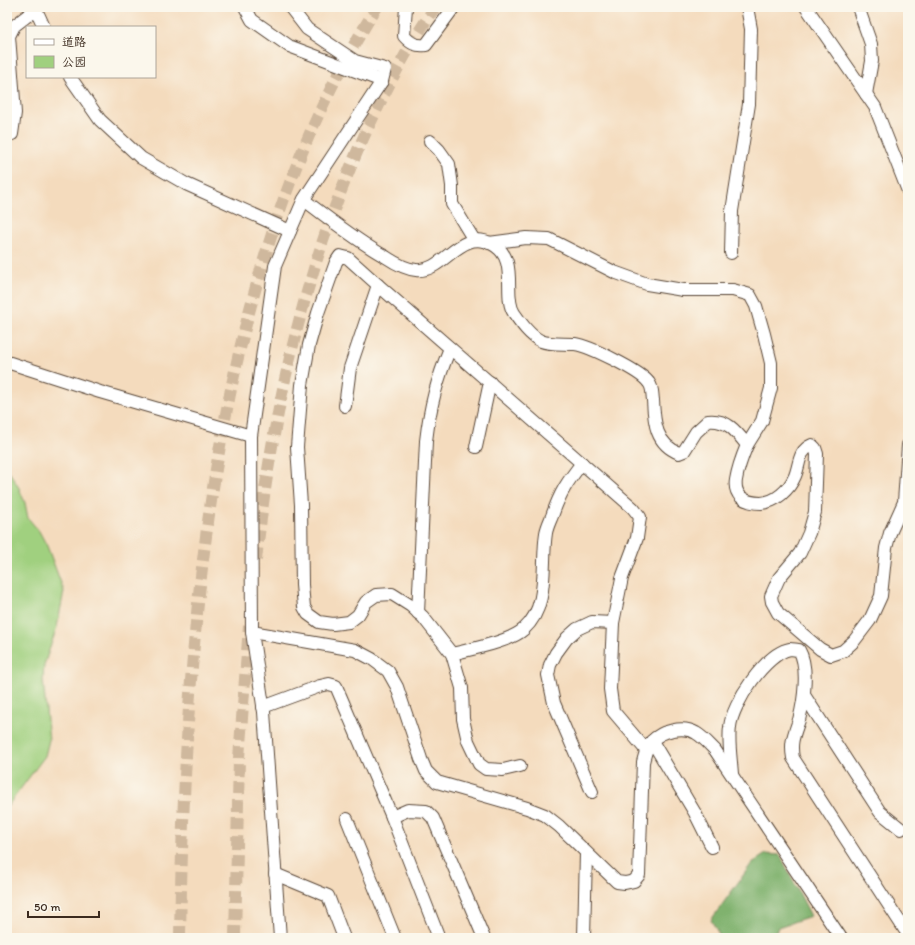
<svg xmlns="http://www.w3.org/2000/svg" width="915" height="945" viewBox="0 0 915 945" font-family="Itim,'LXGW WenKai TC',sans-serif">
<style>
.green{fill:#a0d07f;stroke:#6e7d4e}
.forest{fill:#80b26e;stroke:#5e6e46}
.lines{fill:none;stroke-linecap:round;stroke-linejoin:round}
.minor-tunnel{stroke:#cfb89d;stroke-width:12;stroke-dasharray:12 6;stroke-linecap:butt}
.minor-casing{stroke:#574536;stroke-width:14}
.minor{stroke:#fff;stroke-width:12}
</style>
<rect width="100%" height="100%" fill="#fbf7ec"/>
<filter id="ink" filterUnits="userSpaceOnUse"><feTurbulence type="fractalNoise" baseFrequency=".025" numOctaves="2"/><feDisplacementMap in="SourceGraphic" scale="8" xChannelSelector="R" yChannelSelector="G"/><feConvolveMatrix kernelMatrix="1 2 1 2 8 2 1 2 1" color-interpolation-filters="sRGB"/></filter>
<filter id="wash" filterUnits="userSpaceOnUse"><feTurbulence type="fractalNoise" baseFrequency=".012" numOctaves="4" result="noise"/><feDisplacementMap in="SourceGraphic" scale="16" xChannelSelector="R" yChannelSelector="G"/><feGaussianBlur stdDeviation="0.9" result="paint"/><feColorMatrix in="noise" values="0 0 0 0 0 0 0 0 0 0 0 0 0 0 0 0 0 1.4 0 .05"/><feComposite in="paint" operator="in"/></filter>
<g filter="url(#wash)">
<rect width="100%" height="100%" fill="#f4dbbd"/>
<path class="green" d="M7,468l12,20 6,15 3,15 11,13 8,15 17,45 -7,36 -13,38 -1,15 6,60 -4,16 -38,51z"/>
<path class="forest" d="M766,854l14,1 31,61 -33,11 -4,11h-53l-10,-18 41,-57z"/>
</g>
<g filter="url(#ink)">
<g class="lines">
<g class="minor-tunnel">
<path d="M256,560c17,-155 52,-311 121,-451 17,-35 36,-70 58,-102"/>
<path d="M180,938c3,-182 13,-365 50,-544 28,-135 72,-270 147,-387"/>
<path d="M235,938l4,-180 10,-132"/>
</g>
<defs>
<g id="minor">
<path d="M35,7l9,20"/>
<path d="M245,7l7,13 37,26 93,35"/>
<path d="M290,7l17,22 48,32 30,8 -3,12 -78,118 -29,67 -24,170 1,196 103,18 17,9 16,12 9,16 24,72 5,12 11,11 90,26 18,7 14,11 58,56 8,1 9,-2 5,-6 4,-113c2,-7 3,-15 9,-21 9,-10 31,-16 44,-8 7,4 13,11 19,17l126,188"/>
<path d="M406,7l-2,29c7,8 12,10 22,9l28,-38"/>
<path d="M806,7l69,100 33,84"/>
<path d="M858,7l13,37 1,17 -6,33"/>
<path d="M70,77l30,43 41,38 45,26 104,47"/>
<path d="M7,135l5,-1 3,-21 -6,-77 5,-10 22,-17"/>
<path d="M430,141l9,9 10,14 3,22v18l22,36"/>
<path d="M304,200c27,20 53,41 82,57 9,6 19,12 30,13 28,3 44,-43 76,-26 28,14 10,52 22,69 7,10 16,23 27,28 10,4 23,2 34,3 14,2 66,27 74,39 4,5 3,11 4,17 1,23 3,44 26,53l5,-2 12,-19 12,-11c19,-2 28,10 39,24 -5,12 -9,22 -11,35 -1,6 0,12 5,17 6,5 12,6 20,6 15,-1 28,-13 34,-27 5,-12 3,-25 17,-31l3,3 2,6 -2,58 -6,21 -9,20 -21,25 -8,18 1,6 6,11 42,36 11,6 12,-4 11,-10 16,-21 11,-24 5,-48 4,-15 14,-31 4,-57"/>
<path d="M489,243l37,-5 23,1 65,33 33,12 36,6h50l17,5 6,11 8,28 7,29v25l-9,33 -15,24"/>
<path d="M731,253l1,-42 17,-107 2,-75 -4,-22"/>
<path d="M7,362l93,30 151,44"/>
<path d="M345,406l5,-38 28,-83"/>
<path d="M476,447l14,-65"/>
<path d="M418,613l8,-172c4,-35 11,-61 24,-93"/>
<path d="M252,632l12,80 16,226"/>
<path d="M452,654c19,-5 58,-12 72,-25 26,-23 17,-65 22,-96 1,-6 4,-12 6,-17 8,-23 15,-34 30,-53"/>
<path d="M804,695l76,117 21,17"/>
<path d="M263,707l57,-21 9,-2 7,2 56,131"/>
<path d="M652,741l43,72 17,34"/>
<path d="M520,766l-17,4 -17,-1 -7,-5 -11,-23 -5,-22 -1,-31 -10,-34 -29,-37 -12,-11 -19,-12 -16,1 -10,7 -8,13 -9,7 -16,2 -14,-2 -11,-8 -4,-7 -2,-22 -1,-80 -4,-58 5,-62 7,-40 9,-32 18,-51 4,-6 8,2 30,27 255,223 7,9 -3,21 -15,40 -9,45 -3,66 3,22 33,39"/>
<path d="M732,774c-1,-15 -4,-33 -2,-47 2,-23 36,-74 60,-78 3,0 6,1 9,1 10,17 5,51 0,70 -5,15 -9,22 -6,38l112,172"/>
<path d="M592,792l-38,-89 -6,-28 2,-10 6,-12 11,-15 10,-9 15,-7 21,1"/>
<path d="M347,819l48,119"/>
<path d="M275,874l53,22 16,42"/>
<path d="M439,938l-47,-121 16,-7 18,1 7,7 51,120"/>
<path d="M584,938l2,-85"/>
</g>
</defs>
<use href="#minor" class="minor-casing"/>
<use href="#minor" class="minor"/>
</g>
</g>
<rect width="915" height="945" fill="none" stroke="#fbf7ec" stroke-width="24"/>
<rect x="26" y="26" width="130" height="52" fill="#fbf7ec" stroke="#aea59a"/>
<rect x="34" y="39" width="20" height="6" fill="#ffffff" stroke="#aea59a"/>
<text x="62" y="46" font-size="12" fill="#3b2a1e">道路</text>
<rect x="34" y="56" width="20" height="12" fill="#a0d07f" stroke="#aea59a"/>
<text x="62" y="66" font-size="12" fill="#3b2a1e">公园</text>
<path d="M28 911v6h71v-6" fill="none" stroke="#3b2a1e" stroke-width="2"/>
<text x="34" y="911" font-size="12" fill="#3b2a1e" stroke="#fbf7ec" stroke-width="3" paint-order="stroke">50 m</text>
</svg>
